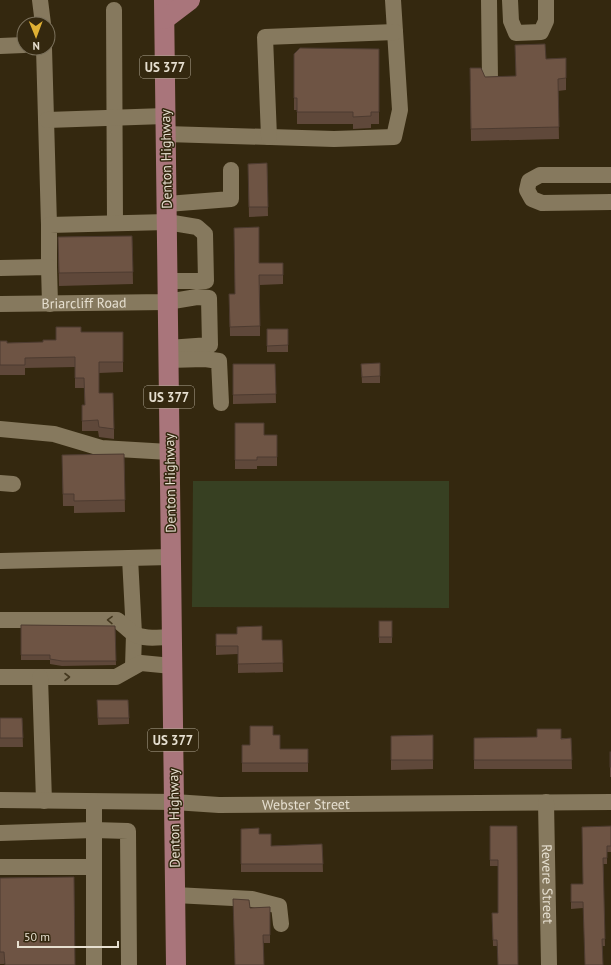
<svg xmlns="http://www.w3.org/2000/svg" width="611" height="965" viewBox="0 0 611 965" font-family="'PT Sans',sans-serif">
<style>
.grass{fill:#374022}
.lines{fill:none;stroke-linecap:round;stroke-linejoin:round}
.minor{stroke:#86795e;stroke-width:16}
.major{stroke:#a9757b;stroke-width:20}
.wall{fill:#5f483a}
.building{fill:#6e5444;stroke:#4d3b30}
.oneway{stroke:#44381f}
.labels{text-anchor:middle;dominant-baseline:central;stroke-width:3;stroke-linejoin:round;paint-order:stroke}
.shield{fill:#34280f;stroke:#b1a896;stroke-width:1}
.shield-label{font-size:13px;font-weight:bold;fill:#e6dfd0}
.street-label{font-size:14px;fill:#e6dfd0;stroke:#34280f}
</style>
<rect width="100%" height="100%" fill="#34280f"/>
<path class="grass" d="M193,481h256v127l-257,-1z"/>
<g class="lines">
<g class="minor">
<path d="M40,0l3,24"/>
<path d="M489,0l1,79"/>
<path d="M510,0l1,21 5,12 25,-1 5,-11v-21"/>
<path d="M114,10l1,213"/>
<path d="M0,46l24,-1"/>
<path d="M44,48l5,177"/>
<path d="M47,120l118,-4"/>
<path d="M166,134l168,5 60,-2 6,-27 -7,-110"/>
<path d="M269,137l-4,-100 130,-5"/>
<path d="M611,175h-71l-11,6 -2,9 5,9 10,4 69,-1"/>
<path d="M167,204l64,-5v-29"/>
<path d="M49,267v-42l118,-3 30,5 8,7 1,47h-39"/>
<path d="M0,268l49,-1 1,37"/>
<path id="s1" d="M0,304l167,-2 30,-5 12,1 1,47 -42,3"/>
<path d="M168,360l37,-1 14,2 2,42"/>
<path d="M0,429l54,5 47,14 68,4"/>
<path d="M0,483l13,1"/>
<path d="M130,558l4,76 -1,33"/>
<path d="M0,561l171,-4"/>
<path d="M0,620h117c6,4 11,10 17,14 12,6 25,3 38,3"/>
<path d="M0,677h116l25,-14 31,3"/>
<path d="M40,677l4,124"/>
<path id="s2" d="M0,800l174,2 45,3 392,-3"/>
<path id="s3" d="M546,802l3,163"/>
<path d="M0,833l94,-3 34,1 1,134"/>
<path d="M0,867h93"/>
<path d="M175,895l77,4 27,7 2,18"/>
<path d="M94,965v-163"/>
</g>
<g class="major">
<path d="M164,0l12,965"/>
<path d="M165,19l25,-19"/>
</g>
</g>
<g class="wall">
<path d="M379,49v75h-8v4l-18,1v-5h-56v-14h-3v-56z"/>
<path d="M566,58v32l-8,1 1,48 -88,2 -1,-60 15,-4 30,-1 31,-17z"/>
<path d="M267,163l1,53 -19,1 -1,-53z"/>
<path d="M132,236l1,48 -74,2 -1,-49z"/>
<path d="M259,263h24v21l-23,1v51h-30l-1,-42h6z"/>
<rect x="267" y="329" width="21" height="23"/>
<path d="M81,332h42v40l-24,1v20l15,36v10l-15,-2 -1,-6h-16v-26h3l-1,-17h-9v-21l-50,1v7h-25v-34l7,2 36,-1 13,-2z"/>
<path d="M380,363v20h-18l-1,-19z"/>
<path d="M233,364h42l1,39 -43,1z"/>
<path d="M235,423l29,12h13v31h-20v3h-22z"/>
<path d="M124,454l1,58 -51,1v-7h-11l-1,-51z"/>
<rect x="379" y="621" width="13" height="22"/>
<path d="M21,625l94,1 1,39 -54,1 -12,-2v-4h-29z"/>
<path d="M216,634l46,6h20l1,32 -45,1v-19l-22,1z"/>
<path d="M97,700l32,18v6l-31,1z"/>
<path d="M0,718h22l1,29h-23z"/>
<path d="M273,735l7,14h28v23h-66v-27h8z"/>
<path d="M433,735v34l-42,1v-34z"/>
<path d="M474,738h97l1,31h-98z"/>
<rect x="610" y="752" width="1" height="25"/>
<path d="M490,826h27l-20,120h-4l-1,-33h6v-47h-8z"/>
<path d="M611,826v26h-4v12h-4l2,82h-3l-19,-38 -12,1v-25h12z"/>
<path d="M241,829l18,5 12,12 51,-2 1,28h-82z"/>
<path d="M74,877l-70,87h-4v-86z"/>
<path d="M270,907v36h-6l-14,-35z"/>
</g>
<g class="building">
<path d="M545,44l1,15 20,-1v20l-8,1 1,48 -88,2 -1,-61h11l4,9 31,-1 -1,-31z"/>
<path d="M300,48l79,1v63h-8v4l-18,1v-5h-56v-14h-3v-44z"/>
<path d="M267,163l1,44h-19l-1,-43z"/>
<path d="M259,227v36h24v12h-24l1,51 -30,1 -1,-33h6l-1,-66z"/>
<path d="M132,236l1,36 -74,1 -1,-36z"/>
<path d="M56,327h25v5h42v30h-24v31h14l1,36 -15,-2 -1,-7 -16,1v-16h3l-1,-27h-9v-21l-50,1v7h-25v-24h7v2l36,-1v-2h13z"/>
<path d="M267,329h21v16l-21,1z"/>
<path d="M380,363v13l-18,1 -1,-13z"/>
<path d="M233,364h42l1,30 -43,1z"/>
<path d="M235,423h29v12h13v22h-20v3h-22z"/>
<path d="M124,454l1,46 -51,1v-7h-11l-1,-39z"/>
<rect x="379" y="621" width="13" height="16"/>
<path d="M21,625l94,1 1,35h-54l-12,-2v-4h-29z"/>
<path d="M262,626v14h20l1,23 -45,1v-18h-22v-12h21v-7z"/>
<path d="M97,700h31l1,18h-31z"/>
<path d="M0,718h22l1,20h-23z"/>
<path d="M250,726h23v9h7v14h28v14h-66v-18h8z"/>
<path d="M537,729h24v10l10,-1 1,22h-98v-22l63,-1z"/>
<path d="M433,735v25h-42v-24z"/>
<rect x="610" y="752" width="1" height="15"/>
<path d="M490,826h27l1,139h-20l-1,-25h-4l-1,-27h6v-53h-8z"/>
<path d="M611,826v20h-4v12h-4l2,81h-3l1,26h-18l-2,-63h-12v-18h12l-1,-57z"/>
<path d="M259,828v6h12v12l51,-2 1,20h-82v-35z"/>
<path d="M74,877l1,88h-70l-1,-13h-4v-74z"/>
<path d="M233,899l16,1 1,8 20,-1v28h-7l1,30h-29z"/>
</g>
<defs><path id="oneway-chevron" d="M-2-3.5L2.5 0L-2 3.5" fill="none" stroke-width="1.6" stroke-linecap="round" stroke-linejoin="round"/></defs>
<g class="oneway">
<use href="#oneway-chevron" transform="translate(110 620) rotate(-179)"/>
<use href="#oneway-chevron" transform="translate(67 677)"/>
</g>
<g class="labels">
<g class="shield">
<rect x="140" y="56" width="50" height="22" rx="3"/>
<rect x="144" y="386" width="50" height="22" rx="3"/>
<rect x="148" y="729" width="50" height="22" rx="3"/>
</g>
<g class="shield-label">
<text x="165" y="67">US 377</text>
<text x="169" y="397">US 377</text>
<text x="173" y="740">US 377</text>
</g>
<g class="street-label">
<text transform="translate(166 159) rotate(-91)">Denton Highway</text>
<text stroke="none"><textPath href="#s1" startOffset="84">Briarcliff Road</textPath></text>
<text transform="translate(170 483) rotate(-91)">Denton Highway</text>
<text stroke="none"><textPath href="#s2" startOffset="306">Webster Street</textPath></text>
<text transform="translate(174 818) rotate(-91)">Denton Highway</text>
<text stroke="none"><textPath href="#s3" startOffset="82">Revere Street</textPath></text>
</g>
</g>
<g transform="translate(36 36) rotate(179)"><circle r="19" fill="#34280f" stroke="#7b715c"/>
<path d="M0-3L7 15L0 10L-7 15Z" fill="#dfb034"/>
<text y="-6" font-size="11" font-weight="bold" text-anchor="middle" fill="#e6dfd0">N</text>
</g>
<path d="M18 941v6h100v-6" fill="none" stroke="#e6dfd0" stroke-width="2"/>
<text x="24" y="941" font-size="12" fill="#e6dfd0" stroke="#34280f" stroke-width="3" paint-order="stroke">50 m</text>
</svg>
